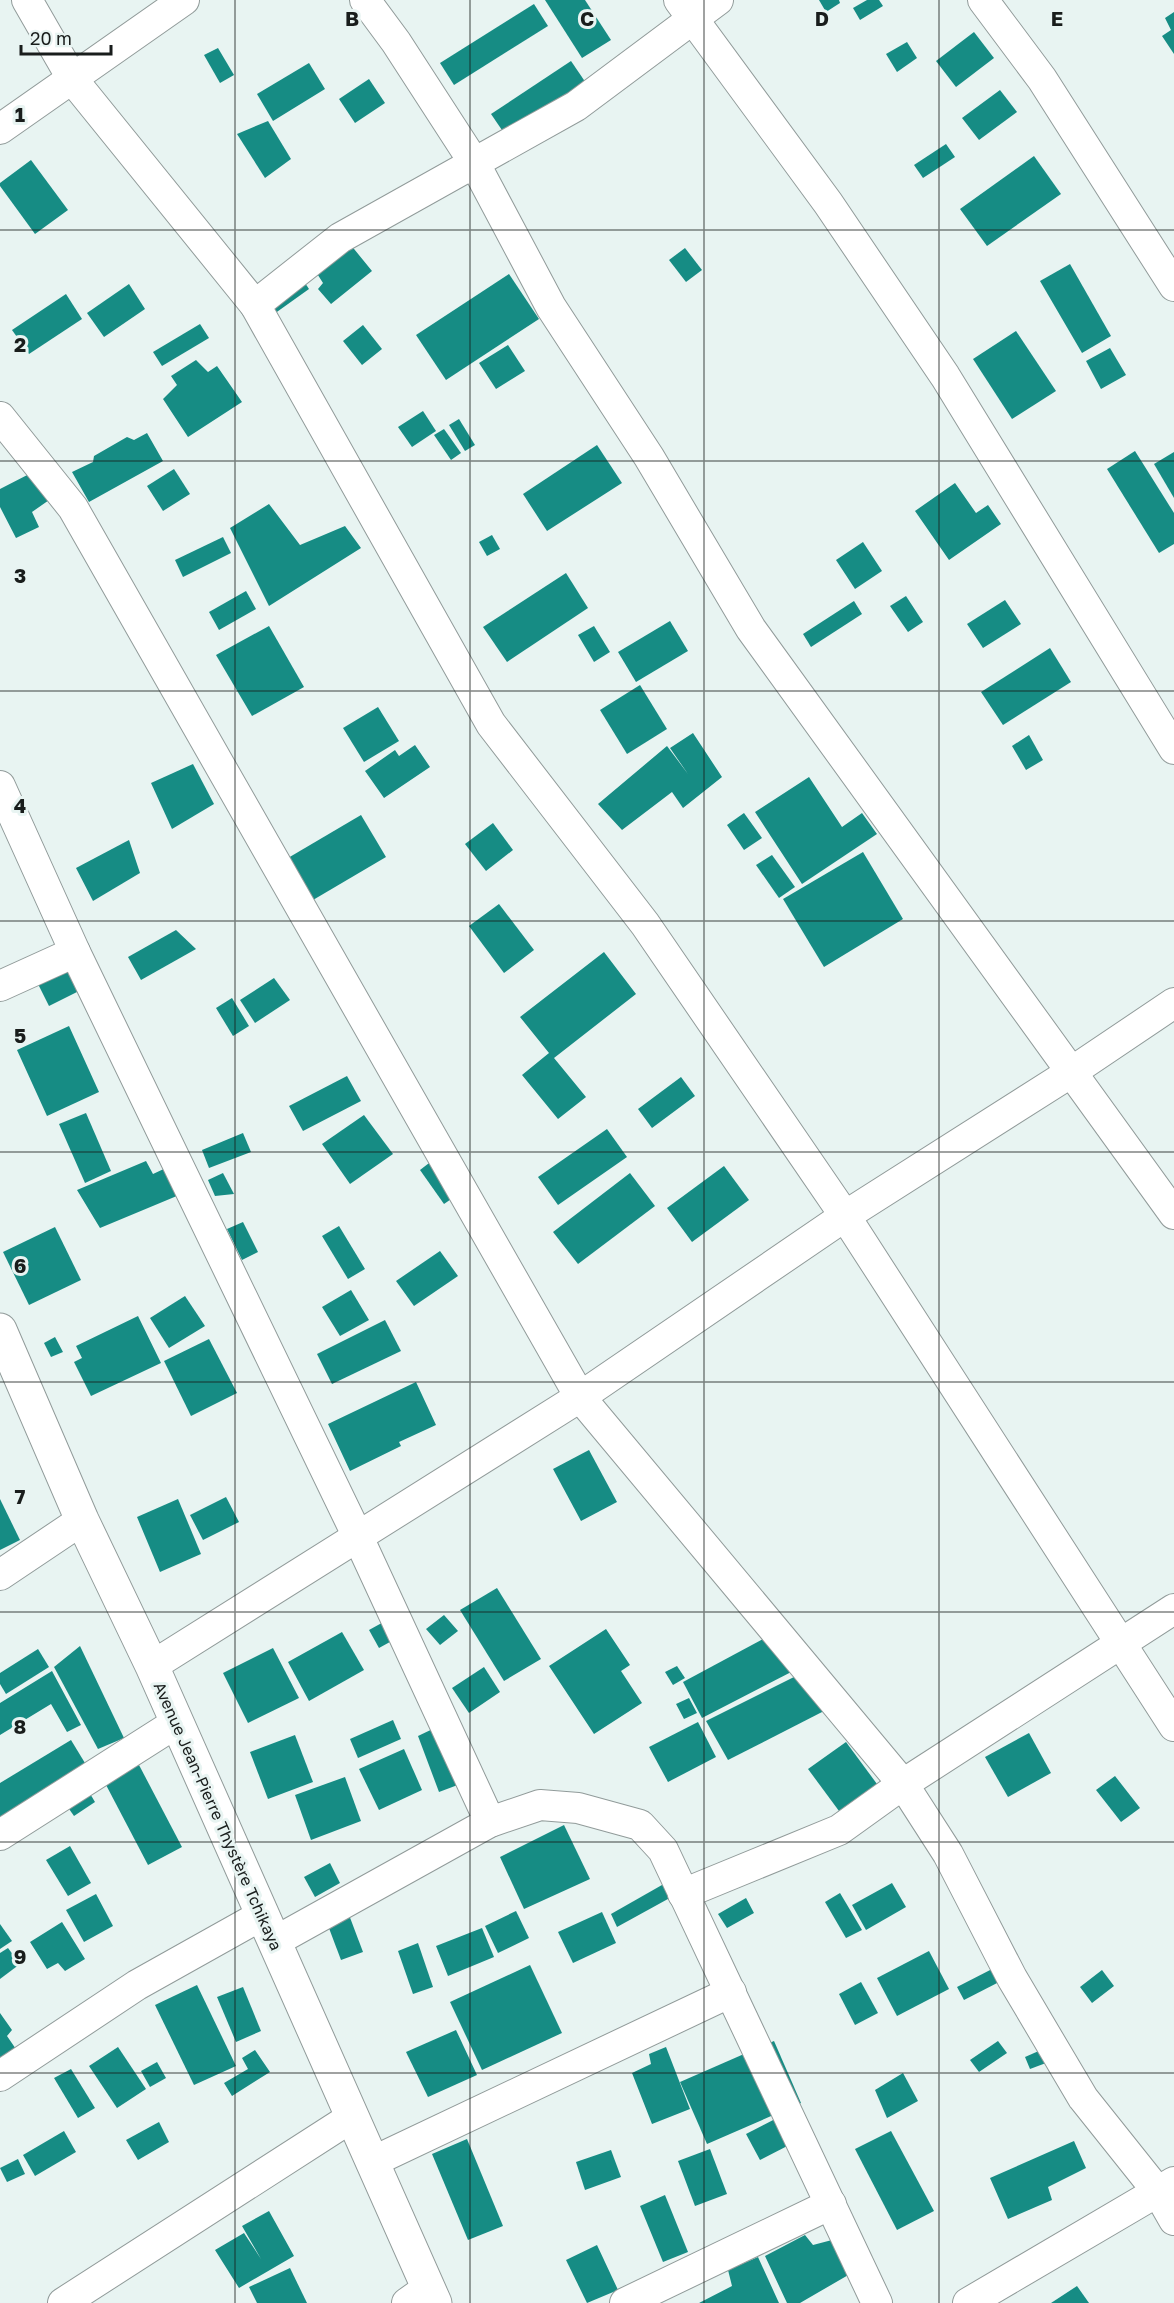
<svg xmlns="http://www.w3.org/2000/svg" width="1174" height="2303" viewBox="0 0 1174 2303" font-family="'Golos Text',sans-serif">
<style>
.building{fill:#168c84}
.lines{fill:none;stroke-linecap:round;stroke-linejoin:round}
.minor-casing{stroke:#919b9a;stroke-width:32}
.tertiary-casing{stroke:#919b9a;stroke-width:35}
.minor{stroke:#fff;stroke-width:30}
.tertiary{stroke:#fff;stroke-width:33}
.grid{fill:none;stroke:#191d1c;stroke-width:1.5;stroke-opacity:0.55}
.labels{text-anchor:middle;dominant-baseline:central;stroke-width:6;stroke-linejoin:round;paint-order:stroke}
.street-label{font-size:16px;fill:#191d1c;stroke:#e8f4f2}
.grid-label{font-size:20px;text-anchor:middle;font-weight:bold;fill:#191d1c;stroke:#e8f4f2;stroke-width:6;stroke-linejoin:round;paint-order:stroke}
</style>
<rect width="100%" height="100%" fill="#e8f4f2"/>
<g class="building">
<path d="M545,0h40l26,40 -29,18z"/>
<path d="M819,0h20l1,3 -14,9z"/>
<path d="M867,0h12l4,6 -23,14 -7,-12z"/>
<path d="M534,4l14,22 -94,59 -14,-22z"/>
<path d="M1174,12v42l-12,-18 9,-6 -6,-12z"/>
<path d="M974,32l20,26 -38,29 -20,-26z"/>
<path d="M907,42l10,16 -20,14 -11,-18z"/>
<path d="M218,48l16,27 -14,8 -16,-28z"/>
<path d="M571,61l15,22 -80,53 -15,-22z"/>
<path d="M309,63l16,26 -52,32 -16,-27z"/>
<path d="M369,79l16,24 -30,20 -16,-24z"/>
<path d="M1000,90l17,22 -38,28 -17,-22z"/>
<path d="M268,121l23,38 -26,19 -28,-44z"/>
<path d="M946,144l9,13 -32,21 -9,-13z"/>
<path d="M1034,156l27,38 -74,52 -27,-37z"/>
<path d="M31,160l37,50 -33,24 -35,-48v-3z"/>
<path d="M350,244l22,27 -41,33 -13,-15 5,-6 -7,-11z"/>
<path d="M685,248l17,22 -16,12 -17,-22z"/>
<path d="M1070,264l41,72 -29,17 -42,-72z"/>
<path d="M299,274l10,15 -35,25 -11,-15z"/>
<path d="M509,274l30,45 -93,61 -30,-45z"/>
<path d="M129,284l16,25 -41,28 -17,-24z"/>
<path d="M66,294l16,25 -53,35 -17,-24z"/>
<path d="M200,324l9,14 -47,28 -9,-14z"/>
<path d="M363,325l19,24 -20,16 -19,-24z"/>
<path d="M1016,331l40,60 -44,28 -39,-60z"/>
<path d="M508,345l17,26 -29,18 -17,-26z"/>
<path d="M1110,348l16,27 -25,14 -15,-28z"/>
<path d="M196,360l12,12 9,-6 25,36 -54,35 -25,-38 14,-14 -6,-9z"/>
<path d="M423,411l13,20 -24,16 -14,-20z"/>
<path d="M459,419l16,26 -10,6 -16,-26z"/>
<path d="M444,429l17,24 -10,7 -17,-25z"/>
<path d="M147,433l16,28 -74,41 -17,-30 21,-10 1,-6 33,-19 7,3z"/>
<path d="M597,445l25,38 -75,48 -24,-37z"/>
<path d="M1135,451l39,62v31l-15,9 -52,-84z"/>
<path d="M1174,452v46l-20,-34z"/>
<path d="M174,469l16,25 -27,17 -16,-25z"/>
<path d="M37,470l15,28 -20,14 7,15 -23,11 -16,-31v-18z"/>
<path d="M955,483l21,30 12,-8 13,19 -52,36 -34,-49z"/>
<path d="M269,504l31,41 45,-19 16,22 -92,58 -39,-78z"/>
<path d="M492,535l8,14 -13,7 -8,-14z"/>
<path d="M223,537l8,16 -48,24 -8,-17z"/>
<path d="M863,542l19,29 -27,18 -19,-29z"/>
<path d="M566,573l22,35 -81,54 -24,-35z"/>
<path d="M246,591l10,18 -37,21 -10,-18z"/>
<path d="M906,596l17,26 -15,10 -18,-26z"/>
<path d="M1005,600l16,24 -38,24 -16,-24z"/>
<path d="M854,601l8,13 -51,33 -8,-13z"/>
<path d="M670,621l18,30 -52,31 -18,-30z"/>
<path d="M269,626l35,61 -52,29 -36,-61z"/>
<path d="M594,626l16,26 -16,10 -16,-27z"/>
<path d="M1050,648l21,34 -68,43 -22,-33z"/>
<path d="M640,685l27,44 -40,25 -27,-44z"/>
<path d="M378,707l21,34 -35,21 -21,-34z"/>
<path d="M693,733l29,44 -39,31 -11,-16 -50,38 -24,-26 69,-58 21,28 -18,-26z"/>
<path d="M1029,735l14,25 -17,10 -14,-24z"/>
<path d="M415,745l15,22 -46,31 -19,-27 30,-21 4,6z"/>
<path d="M193,764l21,40 -42,25 -21,-46z"/>
<path d="M809,777l33,50 20,-14 15,21 -75,50 -47,-72z"/>
<path d="M744,813l18,25 -18,12 -17,-25z"/>
<path d="M361,815l25,42 -73,43 -25,-42z"/>
<path d="M493,823l20,27 -27,21 -21,-27z"/>
<path d="M129,840l11,33 -47,28 -17,-33z"/>
<path d="M863,852l40,67 -79,48 -41,-68z"/>
<path d="M772,855l23,32 -16,11 -23,-33z"/>
<path d="M499,904l35,46 -30,23 -35,-47z"/>
<path d="M176,930l20,19 -55,31 -13,-23z"/>
<path d="M604,952l32,42 -82,64 32,39 -28,22 -36,-44 27,-22 -29,-36z"/>
<path d="M74,967l11,21 -36,18 -11,-22z"/>
<path d="M274,978l16,22 -35,23 -15,-23z"/>
<path d="M232,998l17,28 -16,10 -17,-28z"/>
<path d="M69,1026l30,66 -52,24 -30,-66z"/>
<path d="M347,1076l14,25 -58,30 -14,-25z"/>
<path d="M681,1077l14,19 -43,32 -14,-19z"/>
<path d="M86,1113l25,58 -26,12 -26,-59z"/>
<path d="M364,1115l29,39 -43,30 -28,-40z"/>
<path d="M607,1129l20,28 -69,48 -20,-28z"/>
<path d="M243,1133l8,19 -42,16 -7,-18z"/>
<path d="M433,1160l24,35 -13,9 -24,-34z"/>
<path d="M146,1161l7,13 15,-7 16,26 -84,35 -23,-38z"/>
<path d="M724,1166l25,34 -57,42 -25,-34z"/>
<path d="M223,1173l11,21 -19,2 -7,-16z"/>
<path d="M630,1173l25,33 -77,58 -25,-32z"/>
<path d="M243,1222l15,30 -16,8 -15,-31z"/>
<path d="M339,1226l26,43 -17,10 -26,-43z"/>
<path d="M55,1227l26,53 -52,25 -26,-53z"/>
<path d="M440,1251l18,25 -44,30 -18,-25z"/>
<path d="M351,1290l18,30 -29,16 -18,-29z"/>
<path d="M185,1296l20,30 -36,22 -19,-30z"/>
<path d="M138,1316l23,47 -70,33 -17,-34 8,-4 -6,-12z"/>
<path d="M385,1320l16,31 -69,33 -15,-30z"/>
<path d="M55,1337l8,15 -12,5 -7,-14z"/>
<path d="M209,1339l28,54 -46,23 -27,-55z"/>
<path d="M416,1382l20,43 -37,17 2,4 -51,25 -22,-47z"/>
<path d="M589,1450l28,52 -36,19 -28,-52z"/>
<path d="M226,1497l13,25 -36,18 -13,-25z"/>
<path d="M0,1499l20,41 -20,10z"/>
<path d="M178,1499l23,55 -41,18 -23,-55z"/>
<path d="M497,1588l44,71 -37,22 -44,-71z"/>
<path d="M444,1615l14,16 -18,14 -14,-16z"/>
<path d="M389,1619l10,18 -20,11 -10,-18z"/>
<path d="M606,1629l24,36 -9,6 21,32 -48,31 -45,-68z"/>
<path d="M778,1631l21,37 -97,50 -19,-36z"/>
<path d="M342,1632l22,38 -55,31 -21,-39z"/>
<path d="M80,1646l44,92 -26,11 -44,-82z"/>
<path d="M273,1648l26,50 -51,25 -25,-50z"/>
<path d="M38,1649l11,18 -43,27 -6,-10v-11z"/>
<path d="M677,1666l8,12 -12,7 -8,-13z"/>
<path d="M484,1667l16,25 -31,21 -17,-25z"/>
<path d="M52,1671l29,54 -14,7 -16,-28 -51,31v-32z"/>
<path d="M802,1673l22,38 -96,49 -22,-39z"/>
<path d="M689,1698l8,15 -13,6 -8,-15z"/>
<path d="M393,1720l8,19 -43,19 -8,-19z"/>
<path d="M698,1722l18,35 -48,25 -19,-35z"/>
<path d="M439,1726l24,57 -24,9 -21,-56z"/>
<path d="M1029,1733l22,40 -43,24 -23,-40z"/>
<path d="M295,1735l18,47 -45,17 -18,-47z"/>
<path d="M71,1740l17,28 -88,52v-37z"/>
<path d="M846,1742l31,42 -38,27 -31,-42z"/>
<path d="M404,1749l18,41 -43,20 -20,-41z"/>
<path d="M139,1765l43,82 -34,18 -43,-82z"/>
<path d="M1115,1776l25,32 -19,14 -25,-32z"/>
<path d="M345,1777l16,44 -50,19 -16,-45z"/>
<path d="M89,1792l6,10 -21,14 -7,-10z"/>
<path d="M564,1825l26,54 -66,30 -24,-52z"/>
<path d="M70,1846l21,37 -23,13 -22,-36z"/>
<path d="M330,1863l10,20 -25,14 -11,-20z"/>
<path d="M669,1881l8,13 -60,33 -6,-13z"/>
<path d="M892,1883l14,24 -40,23 -14,-25z"/>
<path d="M840,1893l22,37 -16,8 -21,-36z"/>
<path d="M96,1894l17,32 -29,16 -18,-32z"/>
<path d="M746,1898l8,15 -27,15 -9,-14z"/>
<path d="M346,1907l17,45 -22,8 -17,-45z"/>
<path d="M516,1911l13,27 -31,15 -13,-27z"/>
<path d="M602,1912l14,31 -43,20 -15,-31z"/>
<path d="M62,1922l23,37 -20,12 -7,-8 -11,6 -17,-27z"/>
<path d="M0,1924l12,17 -12,8z"/>
<path d="M482,1928l12,29 -46,19 -12,-30z"/>
<path d="M418,1943l15,44 -20,7 -15,-43z"/>
<path d="M8,1948l12,16 -20,15v-26z"/>
<path d="M929,1951l20,38 -52,27 -20,-38z"/>
<path d="M530,1965l32,68 -80,37 -32,-68z"/>
<path d="M996,1967l7,13 -39,20 -7,-13z"/>
<path d="M1102,1970l12,16 -22,17 -12,-16z"/>
<path d="M861,1982l17,31 -23,12 -16,-31z"/>
<path d="M197,1985l39,81 -42,19 -39,-80z"/>
<path d="M243,1987l18,44 -25,11 -19,-45z"/>
<path d="M0,2013l12,17 -5,6 13,19 -20,13z"/>
<path d="M456,2030l21,45 -49,22 -22,-45z"/>
<path d="M774,2041l27,62 -94,41 -27,-62z"/>
<path d="M998,2041l9,12 -28,19 -9,-12z"/>
<path d="M118,2047l28,42 -29,19 -28,-42z"/>
<path d="M666,2047l24,62 -38,15 -20,-51 19,-9 -2,-10z"/>
<path d="M255,2050l15,22 -38,24 -8,-13 24,-14 -6,-11z"/>
<path d="M1041,2050l5,13 -16,6 -5,-12z"/>
<path d="M157,2062l9,16 -16,9 -9,-16z"/>
<path d="M71,2069l24,39 -17,10 -24,-40z"/>
<path d="M903,2073l15,28 -31,17 -12,-28z"/>
<path d="M781,2116l14,26 -35,18 -14,-26z"/>
<path d="M159,2122l10,20 -31,18 -12,-20z"/>
<path d="M64,2131l12,21 -41,24 -12,-21z"/>
<path d="M891,2131l43,80 -37,19 -42,-81z"/>
<path d="M467,2139l36,87 -35,14 -36,-86z"/>
<path d="M1074,2141l12,27 -38,19 4,13 -44,19 -18,-41z"/>
<path d="M710,2149l17,45 -32,12 -17,-45z"/>
<path d="M611,2150l10,27 -36,13 -9,-28z"/>
<path d="M18,2159l7,15 -18,8 -7,-14z"/>
<path d="M665,2195l23,57 -25,10 -23,-56z"/>
<path d="M269,2211l25,45 -55,32 -24,-38 29,-17 17,26 -19,-33z"/>
<path d="M805,2235l8,10 19,-5 18,34 -50,29h-13l-22,-47z"/>
<path d="M597,2245l21,45 -31,13 -21,-43z"/>
<path d="M758,2257l21,46h-80l33,-17 -4,-16z"/>
<path d="M290,2268l17,35h-50l-8,-16z"/>
<path d="M1077,2286l12,17h-38z"/>
</g>
<g class="lines">
<defs>
<g id="minor">
<path d="M27,0l46,80 182,225 236,419 154,200 200,292 329,510"/>
<path d="M365,0l31,42 79,122 76,143 98,150 102,172 423,585"/>
<path d="M679,0l149,203 117,173 229,373"/>
<path d="M983,0l59,79 132,207"/>
<path d="M0,129l184,-129"/>
<path d="M255,305l85,-67 236,-132 142,-106"/>
<path d="M0,417l73,91 507,889 323,387 45,70 64,124 71,120 75,94 16,28"/>
<path d="M0,786l75,166 283,585 132,285"/>
<path d="M0,986l75,-34"/>
<path d="M0,1575l82,-55"/>
<path d="M152,1666l428,-269 265,-181 225,-143 104,-70"/>
<path d="M0,1835l176,-112"/>
<path d="M683,1894l156,-64 64,-46 271,-175"/>
<path d="M274,1942l216,-120 50,-17 38,3 62,17 23,25 214,453"/>
<path d="M0,2076l137,-91 125,-70"/>
<path d="M372,2162l359,-170"/>
<path d="M63,2303l289,-186"/>
<path d="M407,2303l21,-15"/>
<path d="M625,2303l206,-99"/>
<path d="M968,2303l206,-121"/>
</g>
<path id="tertiary" d="M0,1330l82,190 70,146 283,637"/>
</defs>
<use href="#minor" class="minor-casing"/>
<use href="#tertiary" class="tertiary-casing"/>
<use href="#minor" class="minor"/>
<use href="#tertiary" class="tertiary"/>
</g>
<path class="grid" d="M235,0v2303M470,0v2303M704,0v2303M939,0v2303M0,230h1174M0,461h1174M0,691h1174M0,921h1174M0,1152h1174M0,1382h1174M0,1612h1174M0,1842h1174M0,2073h1174"/>
<g class="labels">
<g class="street-label">
<text transform="translate(218 1816) rotate(66)">Avenue Jean-Pierre Thystère Tchikaya</text>
</g>
</g>
<g class="grid-label">
<text x="352" y="26">B</text>
<text x="587" y="26">C</text>
<text x="822" y="26">D</text>
<text x="1057" y="26">E</text>
<text x="20" y="122">1</text>
<text x="20" y="352">2</text>
<text x="20" y="583">3</text>
<text x="20" y="813">4</text>
<text x="20" y="1043">5</text>
<text x="20" y="1273">6</text>
<text x="20" y="1504">7</text>
<text x="20" y="1734">8</text>
<text x="20" y="1964">9</text>
</g>
<path d="M21 45v9h90v-9" fill="none" stroke="#191d1c" stroke-width="3"/>
<text x="30" y="45" font-size="18" fill="#191d1c" stroke="#e8f4f2" stroke-width="4.5" paint-order="stroke">20 m</text>
</svg>
